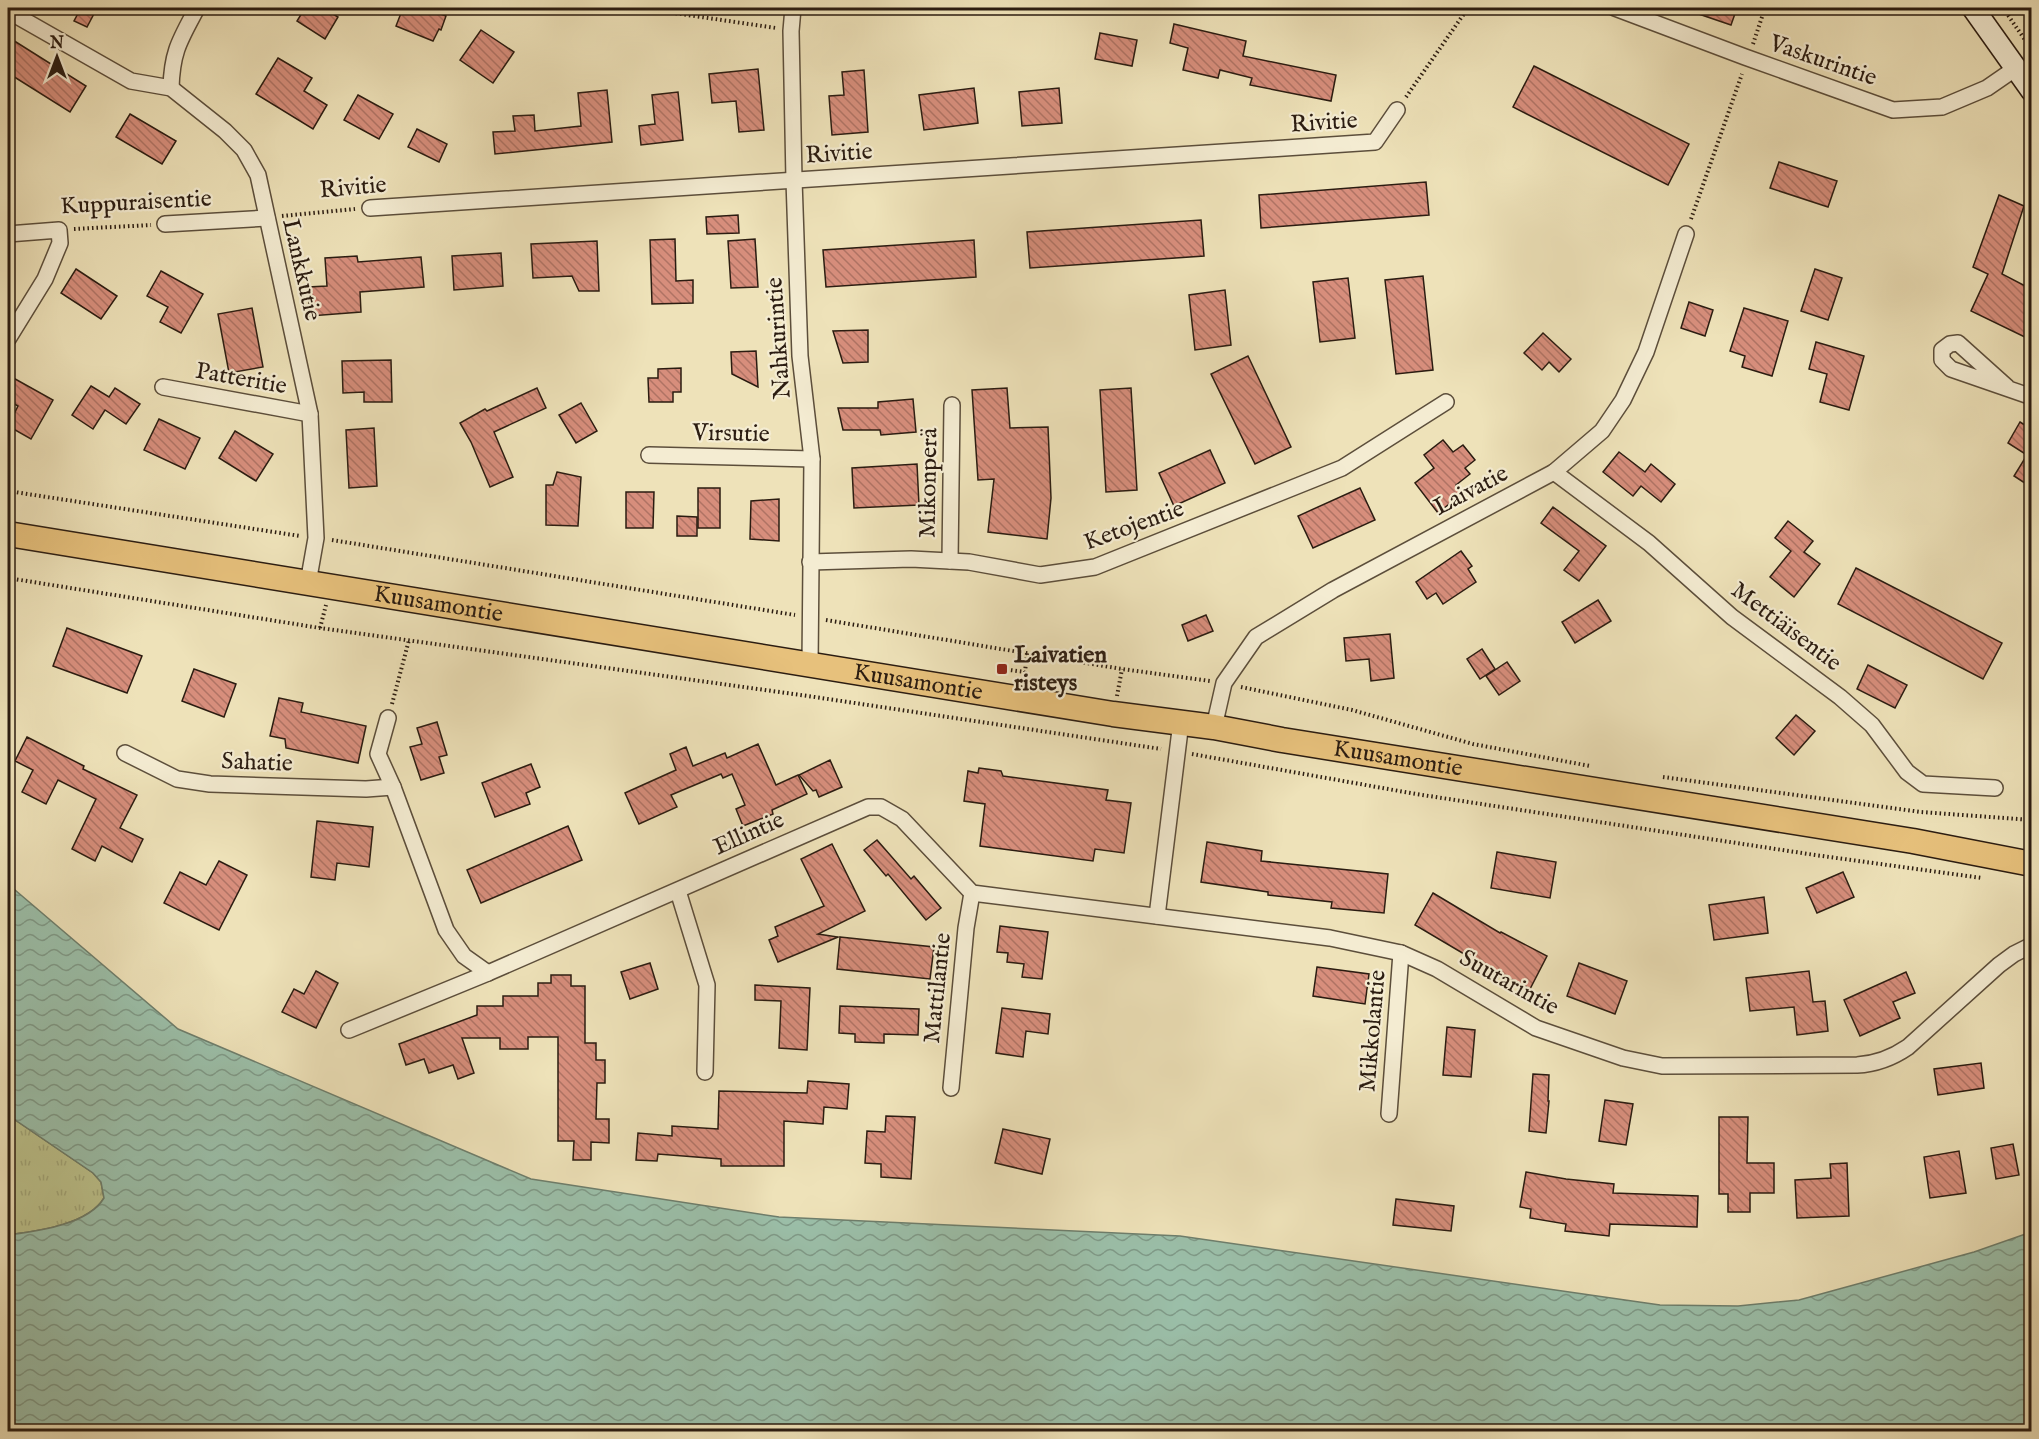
<svg xmlns="http://www.w3.org/2000/svg" width="2039" height="1439" viewBox="0 0 2039 1439" font-family="'IM FELL English',serif">
<style>
.grass{fill:url(#grass-tufts);stroke:#746f4e;stroke-width:1.5}
.water{fill:url(#water-waves);stroke:#6e7e6c;stroke-width:1.5}
.building{fill:url(#building-back-hatch);stroke:#2b1c11;stroke-width:1.5}
.lines{fill:none;stroke-linecap:round;stroke-linejoin:round}
.minor-casing{stroke:#5c4e3b;stroke-width:18}
.secondary-casing{stroke:#2b1c11;stroke-width:24}
.primary-casing{stroke:#2b1c11;stroke-width:27}
.path{stroke:#2b1c11;stroke-width:4;stroke-dasharray:1.5 3;stroke-linecap:butt}
.minor{stroke:#f4ecd2;stroke-width:15}
.secondary{stroke:#f4ecd2;stroke-width:21}
.primary{stroke:#e7c17c;stroke-width:24}
.poi-dot{fill:#8f2418;stroke:#f4ecd2;stroke-width:2}
.labels{text-anchor:middle;dominant-baseline:central;stroke-width:4.5;stroke-linejoin:round;paint-order:stroke}
.street-label{font-size:24px;fill:#2b1c11;stroke:#f4ecd2}
.poi-label{font-size:24px;font-weight:bold;fill:#2b1c11;stroke:#f4ecd2;text-anchor:start}
</style>
<defs>
<pattern id="grass-tufts" width="24" height="20" patternUnits="userSpaceOnUse" patternTransform="scale(1.5)"><rect width="24" height="20" fill="#bcc28c"/><path d="M3 7l-1-3M5 7V3M7 7l1-3M15 17l-1-3M17 17v-4M19 17l1-3" fill="none" stroke="#a2a678"/></pattern>
<pattern id="water-waves" width="16" height="10" patternUnits="userSpaceOnUse" patternTransform="scale(1.5)"><rect width="16" height="10" fill="#9bbfa9"/><path d="M0 5q4-4 8 0t8 0" fill="none" stroke="#7f9a88"/></pattern>
<pattern id="building-back-hatch" width="6" height="6" patternUnits="userSpaceOnUse" patternTransform="scale(1.5)"><rect width="6" height="6" fill="#d78e7c"/><path d="M-1 5l2 2M0 0l6 6M5-1l2 2" fill="none" stroke="#af7364"/></pattern>
</defs>
<rect width="100%" height="100%" fill="#eee2b9"/>
<filter id="stains"><feTurbulence type="fractalNoise" baseFrequency=".00333" numOctaves="4"/><feColorMatrix values="0 0 0 0 .2 0 0 0 0 .09 0 0 0 0 .02 0 0 0 .5 -.17"/></filter>
<radialGradient id="worn" r=".72"><stop offset=".6" stop-color="#630" stop-opacity="0"/><stop offset="1" stop-color="#630" stop-opacity=".3"/></radialGradient>
<path class="grass" d="M8,1115l85,58 8,9 3,16c-16,27 -67,33 -96,37z"/>
<path class="water" d="M8,884l170,145 353,150 248,38 401,19 480,69 78,1 61,-6 175,-48 57,-20v199h-2023v-196c29,-4 80,-10 96,-37l-3,-16 -8,-9 -85,-58z"/>
<g class="building">
<path d="M81,8h16l-10,19 -13,-6z"/>
<path d="M305,8h18l15,9 -13,22 -28,-18z"/>
<path d="M403,8h22l21,8 -5,14 -2,-1 -6,12 -37,-15z"/>
<path d="M1688,8h49l-6,17 -44,-15z"/>
<path d="M1174,24l72,17 -3,15 93,19 -5,26 -81,-16 2,-7 -32,-8 -2,8 -35,-8 5,-22 -18,-5z"/>
<path d="M481,30l33,22 -21,31 -33,-23z"/>
<path d="M1100,33l37,7 -5,26 -37,-7z"/>
<path d="M8,37l78,49 -16,26 -62,-39z"/>
<path d="M278,58l34,20 -8,13 23,14 -14,24 -57,-35z"/>
<path d="M1534,66l155,78 -21,41 -155,-78z"/>
<path d="M758,69l6,61 -25,2 -3,-31 -24,2 -3,-29z"/>
<path d="M864,70l4,62 -36,3 -3,-39 15,-1 -2,-23z"/>
<path d="M974,88l4,35 -54,7 -5,-35z"/>
<path d="M1059,88l3,35 -40,3 -3,-34z"/>
<path d="M607,90l5,52 -117,12 -2,-22 22,-1 -2,-15 21,-1 1,16 46,-5 -3,-33z"/>
<path d="M678,92l5,48 -42,5 -2,-19 16,-2 -3,-29z"/>
<path d="M358,95l35,19 -14,25 -35,-19z"/>
<path d="M130,114l46,27 -14,23 -46,-27z"/>
<path d="M417,129l30,15 -8,18 -31,-15z"/>
<path d="M1779,162l58,19 -9,26 -58,-19z"/>
<path d="M1426,182l3,33 -168,13 -2,-33z"/>
<path d="M1999,195l25,11 -22,68 29,15v51l-60,-29 17,-37 -15,-7z"/>
<path d="M738,215l1,18 -32,1 -1,-17z"/>
<path d="M1201,220l3,36 -174,12 -3,-36z"/>
<path d="M675,239l1,42 17,-1v23l-41,1 -2,-64z"/>
<path d="M755,239l3,48 -27,1 -3,-47z"/>
<path d="M974,240l2,37 -150,10 -3,-37z"/>
<path d="M597,241l2,50h-20l-7,-15 -39,2 -2,-34z"/>
<path d="M501,253l2,33 -49,4 -2,-34z"/>
<path d="M357,256l1,6 63,-5 3,30 -64,5 1,20 -51,4 -2,-29 19,-1 -2,-28z"/>
<path d="M76,269l41,27 -16,23 -40,-26z"/>
<path d="M1815,269l27,9 -14,42 -27,-9z"/>
<path d="M161,271l42,23 -22,39 -21,-11 8,-15 -21,-11z"/>
<path d="M1423,276l10,94 -37,4 -11,-94z"/>
<path d="M1348,278l7,60 -35,4 -7,-60z"/>
<path d="M1225,290l6,55 -36,5 -6,-55z"/>
<path d="M1689,302l24,8 -8,26 -24,-8z"/>
<path d="M252,308l11,59 -34,6 -11,-59z"/>
<path d="M1744,308l44,13 -16,55 -30,-9 3,-11 -15,-5z"/>
<path d="M868,330v32l-25,1 -10,-32z"/>
<path d="M1543,333l28,26 -12,13 -10,-10 -7,8 -18,-17z"/>
<path d="M1816,342l48,14 -15,54 -29,-8 7,-28 -18,-5z"/>
<path d="M756,351l2,36 -26,-13 -1,-22z"/>
<path d="M1248,356l43,91 -36,17 -44,-90z"/>
<path d="M391,360l1,42h-28v-10l-21,1 -1,-32z"/>
<path d="M681,368v24h-8v10h-24l-1,-24h10v-9z"/>
<path d="M8,375l45,25 -22,39 -23,-13 10,-20 -10,-6z"/>
<path d="M91,386l18,11 6,-9 25,16 -14,20 -21,-14 -12,19 -21,-14z"/>
<path d="M537,388l9,20 -52,24 19,45 -23,10 -19,-45 -11,-19 25,-14 2,2z"/>
<path d="M1007,388l3,40 38,-1 3,71 -4,41 -59,-7 6,-53 -16,1 -6,-90z"/>
<path d="M1131,388l6,102 -31,2 -6,-102z"/>
<path d="M913,399l3,33 -35,3 -1,-5h-37l-5,-22h40v-6z"/>
<path d="M581,403l16,28 -21,12 -17,-28z"/>
<path d="M159,419l41,19 -15,31 -41,-19z"/>
<path d="M2020,422l11,7v58l-17,-11 13,-21 -19,-12z"/>
<path d="M374,428l3,58 -28,2 -3,-58z"/>
<path d="M235,431l38,23 -17,27 -37,-23z"/>
<path d="M1443,440l10,12 10,-7 12,15 -10,8 5,6 -14,11 7,8 -25,20 -23,-30 19,-15 -10,-13z"/>
<path d="M1210,450l15,33 -51,23 -15,-33z"/>
<path d="M1619,452l26,20 6,-8 24,20 -14,18 -20,-16 -8,10 -30,-24z"/>
<path d="M917,464l2,41 -65,3 -2,-40z"/>
<path d="M557,472l24,5 -3,49 -32,-1v-40h7z"/>
<rect x="698" y="488" width="22" height="40"/>
<path d="M1360,488l15,32 -62,28 -15,-32z"/>
<path d="M626,492h28l-1,36h-27z"/>
<path d="M779,499v42l-29,-2 1,-38z"/>
<path d="M1553,507l53,39 -27,35 -15,-11 15,-19 -38,-28z"/>
<path d="M677,516l20,1v19h-20z"/>
<path d="M1788,521l25,20 -9,11 16,12 -26,33 -24,-20 21,-26 -16,-13z"/>
<path d="M1461,551l11,15 -4,3 8,13 -33,22 -7,-11 -9,6 -11,-17z"/>
<path d="M1856,568l146,75 -19,36 -145,-75z"/>
<path d="M1598,600l13,21 -36,22 -13,-21z"/>
<path d="M1206,615l7,16 -25,10 -6,-16z"/>
<path d="M67,628l75,28 -15,37 -74,-27z"/>
<path d="M1390,634l4,44 -23,3 -2,-22 -23,2 -2,-23z"/>
<path d="M1482,649l13,20 -15,10 -13,-20z"/>
<path d="M1507,662l13,19 -21,14 -13,-19z"/>
<path d="M1868,665l39,20 -12,23 -38,-19z"/>
<path d="M194,669l42,15 -12,33 -42,-16z"/>
<path d="M279,698l24,5 -2,9 65,14 -8,37 -72,-15 -1,-9 -15,-3z"/>
<path d="M1796,715l19,16 -21,24 -18,-17z"/>
<path d="M437,722l10,33 -8,2 5,16 -23,7 -11,-33 12,-3 -5,-16z"/>
<path d="M27,737l57,29 -1,3 54,26 -17,33 23,11 -11,23 -30,-16 -7,15 -23,-12 24,-50 -38,-19 -12,24 -24,-12 11,-22 -18,-9z"/>
<path d="M758,744l18,41 22,-10 9,19 -35,16 1,4 -30,12 -7,-17 9,-4 -13,-31 -9,4 -2,-4 -50,21 6,12 -38,17 -14,-31 51,-23 -6,-16 16,-7 7,19 32,-13 2,5z"/>
<path d="M830,760l12,27 -23,10 -3,-7 -3,1 -14,-16z"/>
<path d="M531,764l9,23 -14,6 4,11 -35,13 -13,-34z"/>
<path d="M979,768l22,3 2,5 105,14 -2,10 25,3 -7,50 -29,-4 -2,12 -113,-15 5,-42 -21,-3 4,-30 10,2z"/>
<path d="M317,821l56,6 -4,40 -32,-4 -2,17 -24,-3z"/>
<path d="M568,826l14,34 -101,43 -14,-33z"/>
<path d="M877,840l34,39 3,-3 27,32 -15,12 -38,-46 -2,2 -22,-26z"/>
<path d="M1207,842l55,9 -1,10 127,13 -4,39 -53,-5 1,-6 -64,-7v-3l-67,-10z"/>
<path d="M832,844l33,67 -47,23 20,3 -60,25 -9,-22 9,-4 -3,-9 49,-21 -23,-47z"/>
<path d="M1497,852l59,10 -6,36 -59,-10z"/>
<path d="M219,861l28,14 -28,55 -55,-27 16,-31 26,13z"/>
<path d="M1843,872l11,25 -37,16 -11,-25z"/>
<path d="M1433,893l67,40 1,-1 46,24 -17,33 -54,-28 -61,-36z"/>
<path d="M1764,897l4,36 -54,7 -5,-35z"/>
<path d="M1000,926l48,6 -6,47 -20,-2 2,-13 -17,-2 1,-9 -11,-1z"/>
<path d="M840,937l94,10 -4,32 -93,-10z"/>
<path d="M650,963l8,26 -28,10 -9,-27z"/>
<path d="M1579,963l48,18 -12,33 -48,-18z"/>
<path d="M1317,967l52,7 -4,30 -52,-8z"/>
<path d="M316,971l22,12 -22,45 -34,-16 12,-23 10,5z"/>
<path d="M1809,971l4,31 12,-1 3,30 -31,4 -3,-28 -44,4 -4,-33z"/>
<path d="M1906,972l9,21 -22,9 7,16 -40,18 -16,-36z"/>
<path d="M551,975h20v11h14v57h11v17h9v23h-8l-1,36h13v24l-18,-1v18h-18l1,-19h-16v-104h-30v12h-28v-11h-38l12,35 -16,6 -5,-14 -24,8 -5,-14 -18,6 -7,-21 78,-29v-9h26v-10h35v-13h13z"/>
<path d="M755,985l55,3 -3,62 -28,-2 2,-47 -26,-1z"/>
<path d="M840,1006l79,3 -1,26 -34,-1v9l-29,-1v-8l-16,-1z"/>
<path d="M1002,1008l48,6 -2,20 -22,-3 -3,26 -27,-4z"/>
<path d="M1447,1027l28,3 -4,47 -28,-2z"/>
<path d="M1981,1063l3,25 -46,7 -4,-26z"/>
<path d="M1533,1074l16,1 -1,26h1l-3,32 -17,-2z"/>
<path d="M808,1081l41,3 -2,25 -23,-2 -1,17 -39,-3v45h-63v-7l-63,-5 -1,7 -21,-1 2,-27 34,3v-10l46,3 1,-38 88,2z"/>
<path d="M1605,1100l28,4 -7,41 -27,-4z"/>
<path d="M886,1116l29,1 -4,62 -30,-2v-13l-16,-1 2,-32 18,1z"/>
<path d="M1719,1117h29l-1,46h27v30h-24v19h-22v-18h-9z"/>
<path d="M1003,1129l47,10 -8,35 -47,-11z"/>
<path d="M2013,1144l6,31 -23,4 -5,-31z"/>
<path d="M1959,1151l7,42 -36,5 -6,-41z"/>
<path d="M1847,1163l2,53 -52,2 -2,-38 36,-2 -1,-14z"/>
<path d="M1526,1172l40,7 48,5 -1,9 85,3 -1,31 -87,-3 -1,12 -44,-5 1,-7 -36,-6 1,-9 -11,-2z"/>
<path d="M1396,1199l58,7 -3,25 -58,-6z"/>
</g>
<g class="lines">
<defs>
<g id="minor">
<path d="M793,8l-2,23 3,149 6,176 12,103 -2,206"/>
<path d="M1615,8l130,49 148,53 49,-3 45,-19 29,-20"/>
<path d="M8,11l123,70 40,7 54,43 19,19 14,25 52,239 6,124 -8,45"/>
<path d="M171,88c1,-37 9,-48 26,-80"/>
<path d="M370,208l1005,-66 22,-32"/>
<path d="M165,224l102,-6"/>
<path d="M8,234l51,-4 1,13 -15,36 -37,60"/>
<path d="M163,387l147,27"/>
<path d="M2007,387l-49,-44 -8,1 -8,6v10l9,9 81,28"/>
<path d="M649,455l163,4"/>
<path d="M1554,472l95,71 83,74 108,80 32,28 35,47 16,12 72,4"/>
<path d="M950,561l2,-156"/>
<path d="M810,562l101,-3 58,3 71,13 55,-8 247,-99 104,-66"/>
<path d="M388,718l-10,36 15,33 53,143 18,26 24,17"/>
<path d="M1214,727l10,-44 32,-46 77,-47 221,-118 48,-41 21,-31 23,-48 40,-118"/>
<path d="M125,753l52,26 33,5 156,5 27,-2"/>
<path d="M678,891l29,94 -2,87"/>
<path d="M1157,916l24,-194"/>
<path d="M349,1030l139,-57 380,-166h13l21,12 70,74 358,45 71,15 36,16 99,59 87,30 39,8 195,-1c20,-1 35,-7 51,-18l91,-82 15,-11 18,-9"/>
<path d="M951,1088l15,-160 6,-35"/>
<path d="M1389,1114l12,-161"/>
</g>
<path id="secondary" d="M1973,8l59,83"/>
<g id="primary">
<path id="s1" d="M8,534l1105,180 101,13 68,13 631,101 119,23"/>
</g>
</defs>
<use href="#minor" class="minor-casing"/>
<use href="#secondary" class="secondary-casing"/>
<use href="#primary" class="primary-casing"/>
<g class="path">
<path d="M640,8l136,20"/>
<path d="M2003,8l29,42"/>
<path d="M1753,44l12,-36"/>
<path d="M1406,97l62,-89"/>
<path d="M282,216l73,-7"/>
<path d="M1691,219l51,-145"/>
<path d="M74,229l77,-4"/>
<path d="M8,491l292,45"/>
<path d="M332,540l463,75"/>
<path d="M8,578l312,50 488,68 353,53"/>
<path d="M826,620l296,49 88,12"/>
<path d="M320,628l6,-23"/>
<path d="M1002,669l23,3 2,-19"/>
<path d="M1241,687l111,23 121,34 117,22"/>
<path d="M1117,696l5,-27"/>
<path d="M392,704l17,-64"/>
<path d="M1192,754l224,40 399,61 167,23"/>
<path d="M1663,777l258,35 111,8"/>
</g>
<use href="#minor" class="minor"/>
<use href="#secondary" class="secondary"/>
<use href="#primary" class="primary"/>
</g>
<rect class="poi-dot" x="996" y="663" width="12" height="12" rx="3"/>
<g class="labels">
<g class="street-label">
<text transform="translate(1823 61) rotate(19)">Vaskurintie</text>
<text transform="translate(1324 123) rotate(-4)">Rivitie</text>
<text transform="translate(839 154) rotate(-4)">Rivitie</text>
<text transform="translate(353 188) rotate(-5)">Rivitie</text>
<text transform="translate(136 203) rotate(-3)">Kuppuraisentie</text>
<text transform="translate(301 270) rotate(77)">Lankkutie</text>
<text transform="translate(779 338) rotate(-94)">Nahkurintie</text>
<text transform="translate(241 379) rotate(10)">Patteritie</text>
<text transform="translate(731 434) rotate(1)">Virsutie</text>
<text transform="translate(929 483) rotate(-89)">Mikonperä</text>
<text transform="translate(1471 491) rotate(-28)">Laivatie</text>
<text transform="translate(1134 526) rotate(-20)">Ketojentie</text>
<text stroke="none"><textPath href="#s1" startOffset="436">Kuusamontie</textPath></text>
<text transform="translate(1786 627) rotate(37)">Mettiäisentie</text>
<text stroke="none"><textPath href="#s1" startOffset="922">Kuusamontie</textPath></text>
<text stroke="none"><textPath href="#s1" startOffset="1408">Kuusamontie</textPath></text>
<text transform="translate(257 763) rotate(2)">Sahatie</text>
<text transform="translate(749 834) rotate(-24)">Ellintie</text>
<text transform="translate(1509 983) rotate(29)">Suutarintie</text>
<text transform="translate(938 988) rotate(-84)">Mattilantie</text>
<text transform="translate(1373 1031) rotate(-85)">Mikkolantie</text>
</g>
<g class="poi-label">
<text x="1014" y="655">Laivatien<tspan x="1014" dy="28">risteys</tspan></text>
</g>
</g>
<rect width="2039" height="1439" fill="none" stroke="#eee2b9" stroke-width="30"/>
<rect x="9" y="9" width="2021" height="1421" fill="none" stroke="#2b1c11" stroke-width="3"/>
<rect x="15" y="15" width="2009" height="1409" fill="none" stroke="#2b1c11" stroke-width="1.5"/>
<g transform="translate(57 57)" stroke="#f4ecd2" stroke-width="4.5" paint-order="stroke">
<path d="M0-4.5L10 22L0 15L-10 22Z" fill="#2b1c11"/>
<text y="-9" font-size="16" font-weight="bold" text-anchor="middle" fill="#2b1c11">N</text>
</g>
<rect width="100%" height="100%" filter="url(#stains)"/>
<rect width="100%" height="100%" fill="url(#worn)"/>
</svg>
